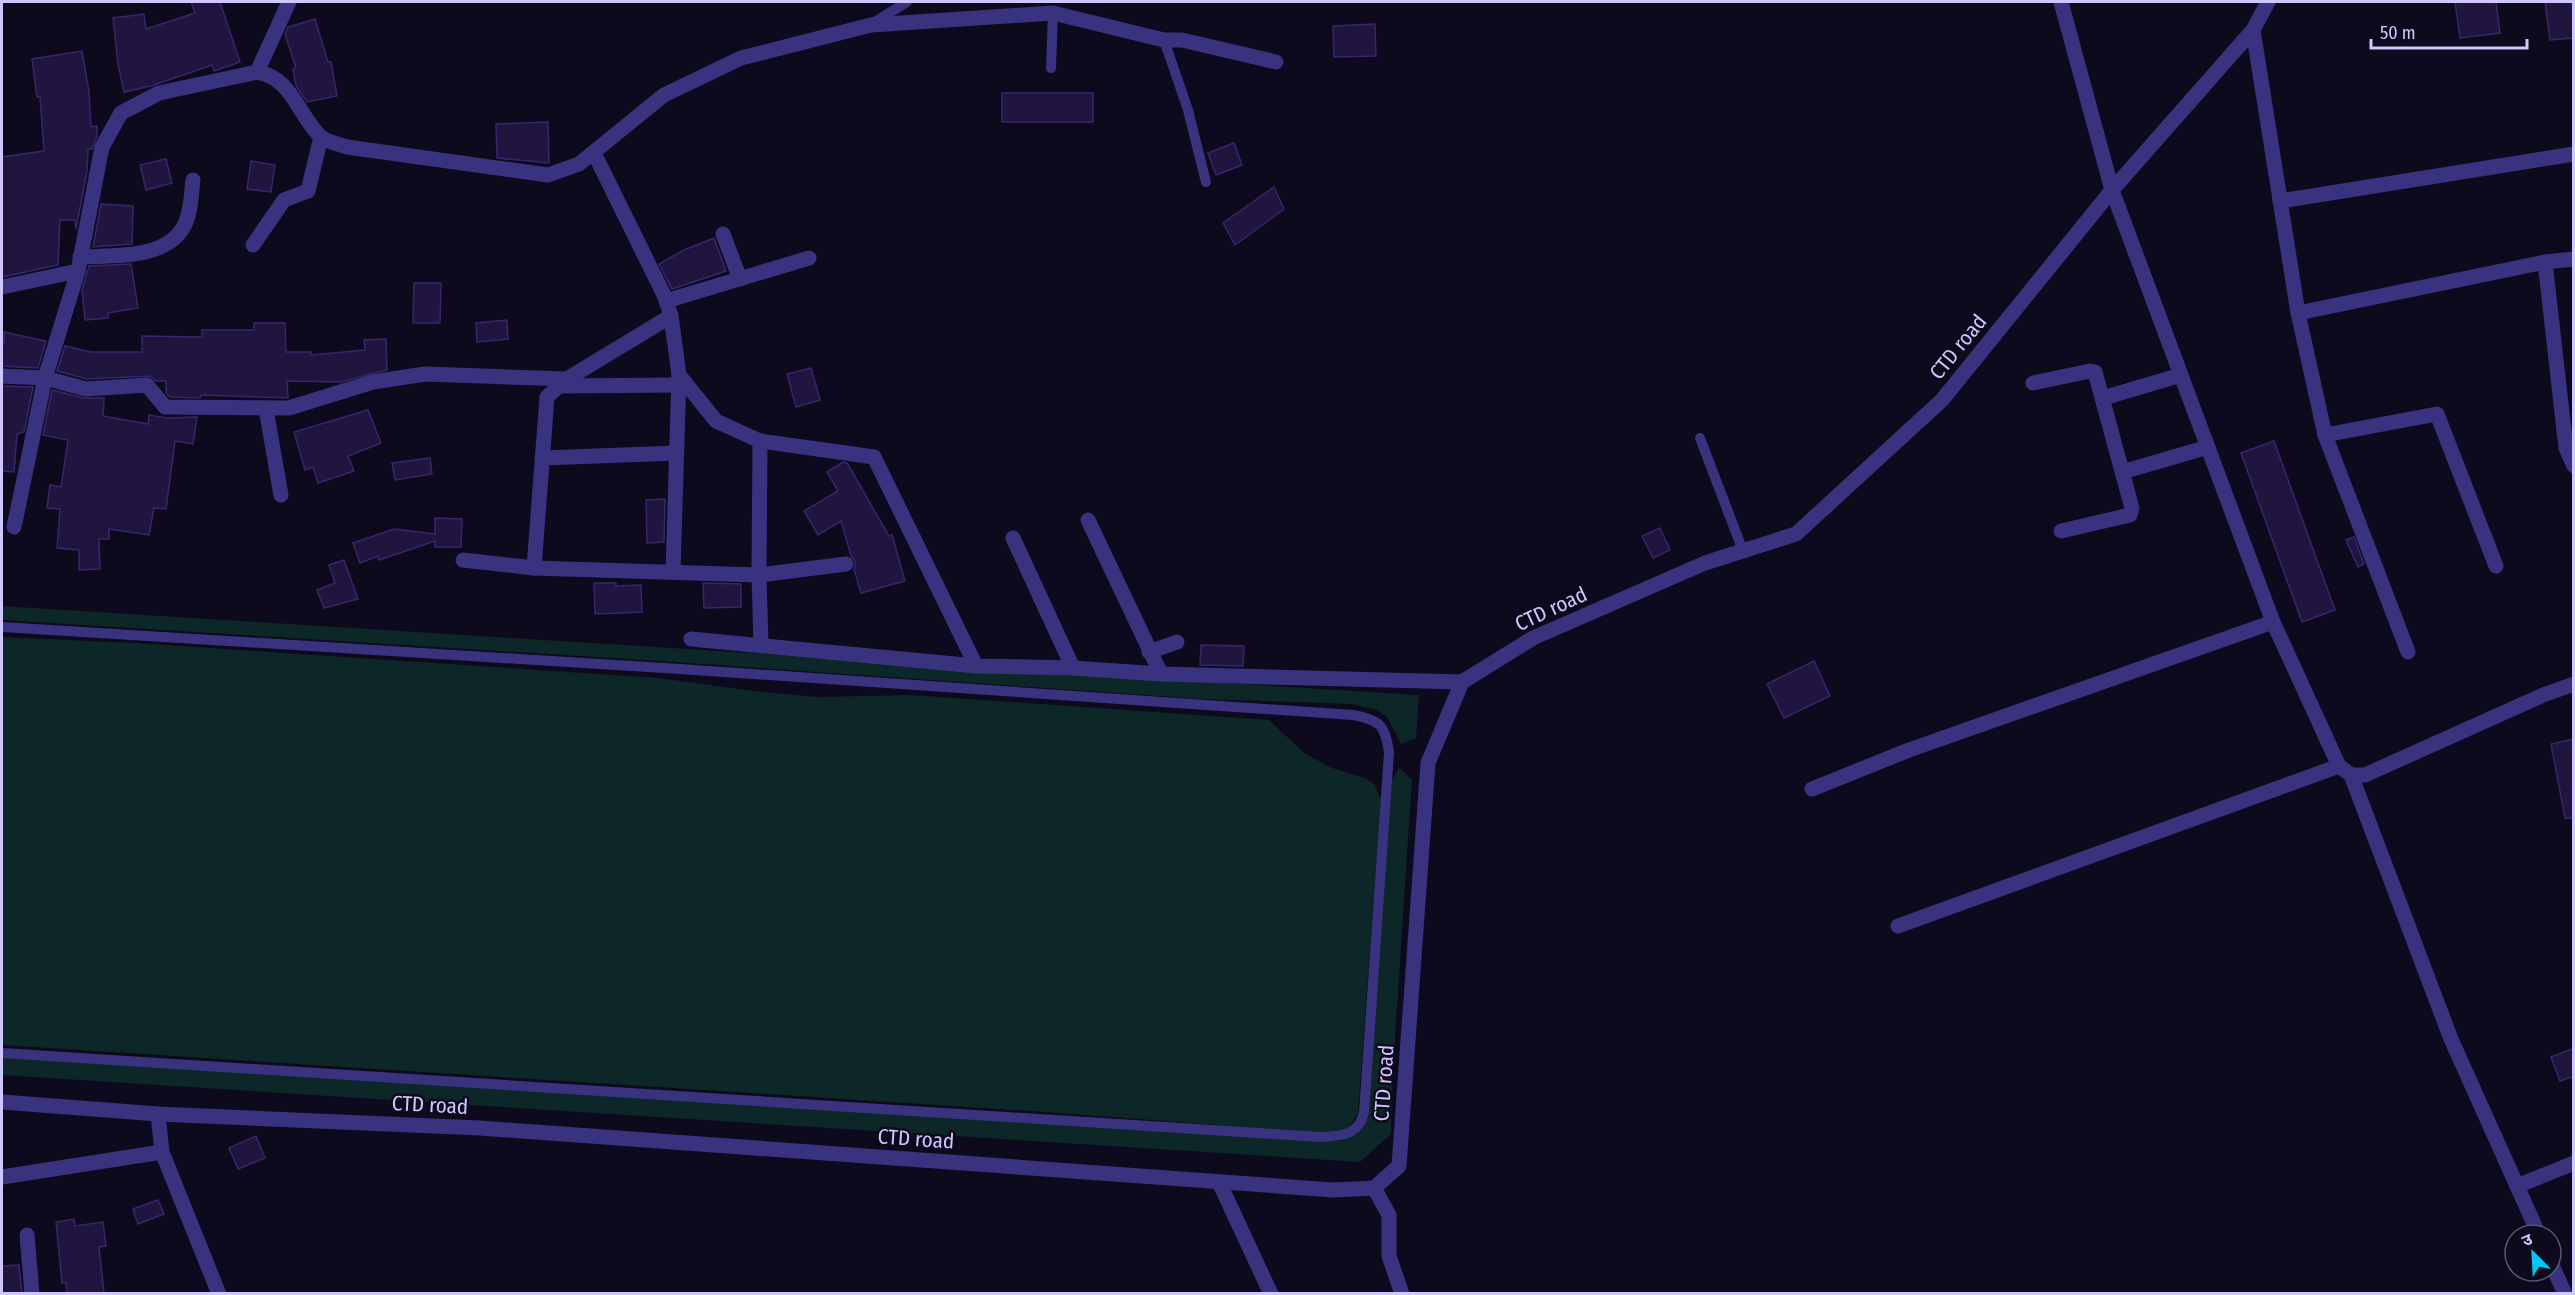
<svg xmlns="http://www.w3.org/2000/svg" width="2575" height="1295" viewBox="0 0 2575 1295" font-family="'Fira Sans Condensed','Noto Sans Devanagari',sans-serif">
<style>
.green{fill:#0d2627}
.building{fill:#20153f;stroke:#38256c;stroke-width:1.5}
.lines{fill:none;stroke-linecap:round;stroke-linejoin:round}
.lane{stroke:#39327f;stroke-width:10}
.street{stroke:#39327f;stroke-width:15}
.labels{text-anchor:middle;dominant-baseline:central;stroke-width:5;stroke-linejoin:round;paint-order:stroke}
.street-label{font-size:21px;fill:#d0c6ff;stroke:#0e0a1d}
</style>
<rect width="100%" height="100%" fill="#0e0a1d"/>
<g class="green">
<path d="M2,606l1417,89 -3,43 -15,6 -14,-27 -10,-7 -26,-6 -149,-5 -542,-38 -658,-41z"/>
<path d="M2,637l133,6 524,35 102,14 56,5 94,-2 358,25 35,33 28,15 33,10 9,6 7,15 -23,314 -9,15 -25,5 -293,-22 -1029,-66z"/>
<path d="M1399,768l13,11 -18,275h-11v8l9,18 -1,54 -31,28 -1358,-87v-19l1338,85c17,-6 24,-10 27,-28l25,-333z"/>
</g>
<g class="building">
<path d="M191,2h29l20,60 -26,9 -2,-6 -61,21 -27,6 -6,-28 -5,-46 31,-4 2,15 49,-16z"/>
<path d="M2455,2h41l4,31 -40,5z"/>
<path d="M2545,2h29v36l-24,2z"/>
<path d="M315,19l13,43h3l6,34 -30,6 -11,-16 -3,-17 3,-1 -11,-34 3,-7z"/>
<path d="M1375,24l1,32 -42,1 -1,-31z"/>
<path d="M82,51l7,41 2,35 6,-1v10l-5,13h-4l-1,22 -11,58 -1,-9h-15l-2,45 -56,12v-120l42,-6 -4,-54h-3l-5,-38z"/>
<rect x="1002" y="93" width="91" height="29"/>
<path d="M548,122l1,41 -52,-5 -1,-34z"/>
<path d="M1234,143l8,22 -26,10 -8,-22z"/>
<path d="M166,159l6,24 -26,7 -6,-25z"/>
<path d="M251,161l24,4 -4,27 -24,-3z"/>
<path d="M1274,187l10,22 -49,36 -12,-22z"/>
<path d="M101,204l32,2 -1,38 -39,3z"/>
<path d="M714,238l12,33 -54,18 -13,-25 25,-14z"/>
<path d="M131,264l7,44 -30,5v5l-23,2 -3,-30 7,-24z"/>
<path d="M414,283h27l-1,40h-27z"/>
<path d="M507,320l1,19 -31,3 -1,-19z"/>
<path d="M254,323h31l1,29h25v3l54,-5 -1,-10 22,-1 1,31 -46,12 -54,-1 1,17 -87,-3 -1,3 -30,-1 -4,-4v-12h-10l-6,-5 -63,3 -30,-8 8,-25 26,6h51v-16l60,1v-7h52z"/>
<path d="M4,332l42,9 -8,27 -36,-2v-23h2z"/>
<path d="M811,368l9,32 -24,7 -9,-33z"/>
<path d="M2,386l31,1 -9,45 -7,2 -3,38 -12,-1z"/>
<path d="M52,390l32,8h20l-1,18 45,8 1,-9 18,3 30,-1 -4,27 -18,-3 -9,68 -12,-1 -5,27 -40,-6v10h-10l1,30 -21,1v-20l-22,-2 3,-39 -13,-1 3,-23 11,2 7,-47 -25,-5z"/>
<path d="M368,410l13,33 -33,13 6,15 -36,12 -5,-16 -8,3 -11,-38z"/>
<path d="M2274,441l61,169 -33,12 -61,-169z"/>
<path d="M430,458l2,16 -37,6 -3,-17z"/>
<path d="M843,462l4,1 42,73 3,-1 13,46 -44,12 -7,-24 2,-7 -5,-6 -10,-35 -23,14 -14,-24 34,-20 -11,-19z"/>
<path d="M665,499l-1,43 -17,1 -1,-43z"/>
<path d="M435,518l27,1 -1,28h-26v-6l-56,19 -1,-4 -18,7 -7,-20 41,-14 41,5z"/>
<path d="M1660,528l10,22 -17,8 -11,-22z"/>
<path d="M2354,537l10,27 -6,3 -12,-27z"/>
<path d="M344,560l14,39 -34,9 -7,-18 18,-7 -6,-18z"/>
<path d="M594,583h22v3l25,-1 1,27 -47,2z"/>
<path d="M703,583l38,1v23l-37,1z"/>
<path d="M1201,645l43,1 -1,20 -43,-1z"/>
<path d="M1814,661l16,35 -46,22 -17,-34z"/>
<path d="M2574,739v79h-9l-14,-74z"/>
<path d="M2574,1048v28l-14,5 -9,-24z"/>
<path d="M256,1136l9,22 -27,11 -9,-21z"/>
<path d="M158,1200l6,14 -26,10 -5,-15z"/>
<path d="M74,1219l1,7 28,-4 3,24 -7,1 5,46h-37l-1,-10h-4l-6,-61z"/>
<path d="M19,1265l3,28h-20v-27z"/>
</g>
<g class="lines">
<g class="lane">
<path d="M873,23l34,-21"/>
<path d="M1164,40l24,70 18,72"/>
<path d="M1051,68l2,-55"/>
<path d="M1700,438l43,113"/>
<path d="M2,627l678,42 673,46c27,5 32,10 36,37l-25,360c-5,23 -22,24 -43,25l-1319,-84"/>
</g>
<g class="street">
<path d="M2061,2l51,188 161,432 66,144 12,9 100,264 88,196"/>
<path d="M2253,30l45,283 27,122 83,217"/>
<path d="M257,72l32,-70"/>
<path d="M594,153l71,144 6,19"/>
<path d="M2280,201l294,-47"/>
<path d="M723,234l17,45"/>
<path d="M253,245l31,-45 24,-9 13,-54"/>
<path d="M80,257c32,-2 86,3 104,-31 7,-13 7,-30 9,-46"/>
<path d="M2545,262l21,186 8,18"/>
<path d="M2,287l76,-16"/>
<path d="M666,301l143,-43"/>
<path d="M2298,313l247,-51 29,-3"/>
<path d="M2,376l43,2 41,11 61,-4 18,22 124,1 84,-26 52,-8 142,5"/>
<path d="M2033,383l57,-12 5,1 37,136 -2,7 -69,16"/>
<path d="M559,386l119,-1"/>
<path d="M2103,398l78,-23"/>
<path d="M266,409l15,86"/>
<path d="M2325,435l112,-21 59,152"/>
<path d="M760,441l-1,134 2,70"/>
<path d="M542,458l135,-5"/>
<path d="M2122,472l86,-25"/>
<path d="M1088,520l73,154"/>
<path d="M14,527l31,-149 33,-107 24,-124 19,-34 38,-20 98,-21c36,6 41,44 64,65 6,5 18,7 26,10l201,28 31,-11 85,-69 77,-37 130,-33 182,-12 111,27h18l94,22"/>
<path d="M1013,538l60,130"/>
<path d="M463,560l71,8 225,7 87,-11"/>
<path d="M534,568l13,-171 20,-18 104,-63 8,59 37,46 44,20 114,16 102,209 97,2 88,6 301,8"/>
<path d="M673,572l6,-197"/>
<path d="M691,639l285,27"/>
<path d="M1149,652l28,-10"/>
<path d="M2351,775h14l178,-80 31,-11"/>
<path d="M1812,789l97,-39 364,-128"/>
<path d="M1898,926l441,-160"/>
<path d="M2,1102l156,12 322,14 853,62 41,-2 25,-22 29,-403 34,-81 71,-44 172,-75 91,-29 146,-134 170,-210 141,-160 15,-28"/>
<path d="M158,1114l4,38 57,142"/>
<path d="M2,1177l160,-25"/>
<path d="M1219,1182l52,112"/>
<path d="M2517,1186l57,-23"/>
<path d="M1374,1188l15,27v41l13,38"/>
<path d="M27,1235l5,59"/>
<path d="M2551,1263l14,31"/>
</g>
</g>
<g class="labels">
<g class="street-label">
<text transform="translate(1958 347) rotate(-51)">CTD road</text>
<text transform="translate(1551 609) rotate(-25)">CTD road</text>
<text transform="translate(1384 1083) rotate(-86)">CTD road</text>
<text transform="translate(430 1105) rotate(3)">CTD road</text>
<text transform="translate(916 1139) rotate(4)">CTD road</text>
</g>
</g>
<rect width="2575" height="1295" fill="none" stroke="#d0c6ff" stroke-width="6"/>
<g transform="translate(2533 1253) rotate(336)"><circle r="28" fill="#0e0a1d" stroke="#5c5577" stroke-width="1.5"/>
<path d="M0-4.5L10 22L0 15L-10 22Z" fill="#00c9f1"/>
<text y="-9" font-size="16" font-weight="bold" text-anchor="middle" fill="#d0c6ff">उ</text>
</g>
<path d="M2371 39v9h156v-9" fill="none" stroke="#d0c6ff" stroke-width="3"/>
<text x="2380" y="39" font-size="18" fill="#d0c6ff" stroke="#0e0a1d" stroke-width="4.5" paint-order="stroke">50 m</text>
</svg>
